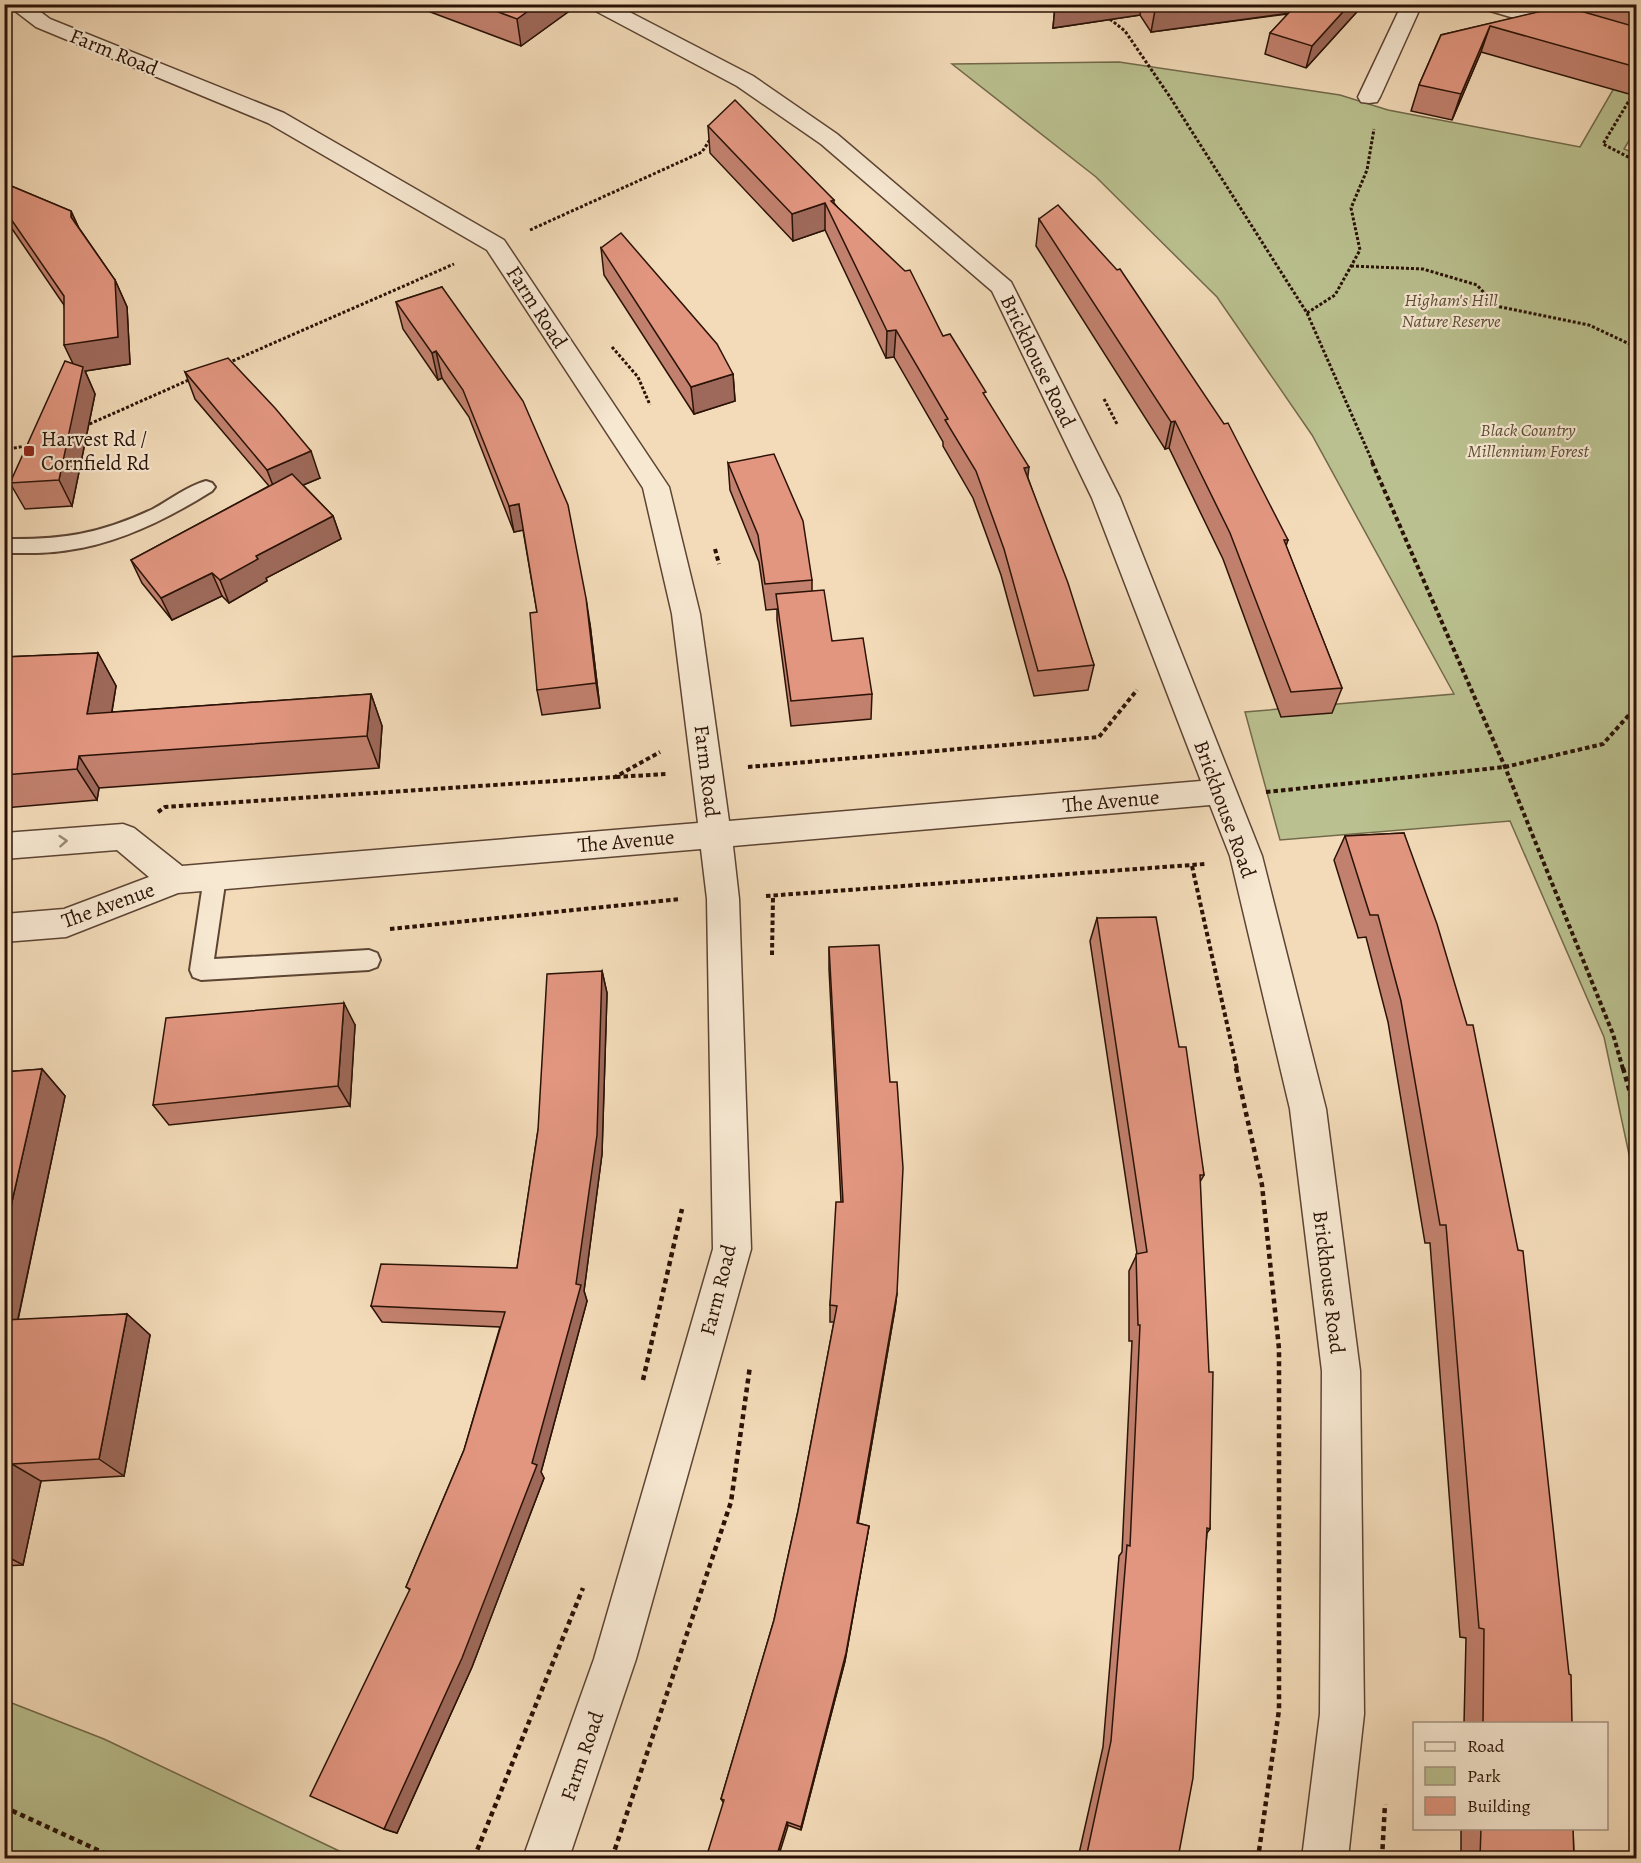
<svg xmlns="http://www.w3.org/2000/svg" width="1641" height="1863" viewBox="0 0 1641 1863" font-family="Alegreya,serif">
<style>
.green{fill:#bac08f;stroke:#72694a;stroke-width:1.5}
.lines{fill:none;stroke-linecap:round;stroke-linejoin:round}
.lane-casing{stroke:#5c4433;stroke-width:4}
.street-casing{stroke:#5c4433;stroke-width:3}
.path-far2{stroke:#2a1206;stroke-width:3;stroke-dasharray:3 2;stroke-linecap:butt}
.path-far1{stroke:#2a1206;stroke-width:4;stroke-dasharray:4.5 3;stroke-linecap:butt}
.path{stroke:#2a1206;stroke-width:4.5;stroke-dasharray:5 4;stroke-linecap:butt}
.lane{fill:#f7e8d2;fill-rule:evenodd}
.street{fill:#f7e8d2;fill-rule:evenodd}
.wall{fill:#c2816e;stroke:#2a1206;stroke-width:1.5}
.shaded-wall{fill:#9e695a;stroke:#2a1206;stroke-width:1.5}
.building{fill:#e29680;stroke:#2a1206;stroke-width:1.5}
.oneway{stroke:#9b8876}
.poi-dot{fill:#8f2418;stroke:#f7e8d2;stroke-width:2}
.labels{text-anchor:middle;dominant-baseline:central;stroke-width:4.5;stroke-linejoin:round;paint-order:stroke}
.far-park-label{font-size:18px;font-style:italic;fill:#5c4f36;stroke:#f7e8d2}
.street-label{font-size:21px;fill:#2a1206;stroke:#f7e8d2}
.poi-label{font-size:21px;fill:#2a1206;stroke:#f7e8d2;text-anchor:start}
</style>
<rect width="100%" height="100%" fill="#f3dbb9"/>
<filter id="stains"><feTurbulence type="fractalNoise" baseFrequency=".00333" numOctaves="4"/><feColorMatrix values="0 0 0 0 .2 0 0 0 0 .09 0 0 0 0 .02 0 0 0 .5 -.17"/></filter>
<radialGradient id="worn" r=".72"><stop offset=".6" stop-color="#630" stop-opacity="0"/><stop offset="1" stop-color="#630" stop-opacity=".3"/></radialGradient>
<g class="green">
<path d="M1632,57l4,2v70l-12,20 12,5v1033l-32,-150 -94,-216 -230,19 -35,-128 209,-18 -142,-259 -95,-138 -121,-120 -144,-113 167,-2 221,33 48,15 192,37z"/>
<path d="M4,1700l100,39 250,119h-349z"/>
</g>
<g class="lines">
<defs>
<g id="lane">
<path d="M206,481l6,2 3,4 -3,4c-43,27 -92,52 -143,59 -21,4 -43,3 -65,3v-14c58,1 96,-5 149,-30 17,-9 34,-23 53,-28z"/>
<path d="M215,868l8,3 3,6 -12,82 155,-9 8,3 3,7 -3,7 -8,3 -168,10 -8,-3 -3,-7 14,-93 3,-6z"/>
</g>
<g id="street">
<path d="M6,4h24l20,15 234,94 220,127 165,247 31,127 29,207 472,-40 -109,-283 -100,-207 -171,-147 -84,-58 -147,-78 -3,-4h27l139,72 84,58 174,148 109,216 142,358 64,253 34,262 4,343 -16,144h-46l18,-144 2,-343 -32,-262 -60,-253 -20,-51 -477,41 6,53 12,350 -115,410 -67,199h-46l71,-199 119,-410 -6,-350 -6,-50 -523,44 -112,44 -62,5v-28l60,-5 85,-32 -32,-27 -113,9v-26l119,-9 11,4 48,38 516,-43 -26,-209 -29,-126 -156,-238 -219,-127 -232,-96z"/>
<path d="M1402,4h20l-42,93 -3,5 -8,1 -8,-1 -3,-5z"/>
<path d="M1477,4h34l125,38v12l-156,-46z"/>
</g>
</defs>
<use href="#lane" class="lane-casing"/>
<use href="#street" class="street-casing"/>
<g class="path-far2">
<path d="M1106,16l19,15 45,66 137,216 66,150"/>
<path d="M1636,89l-33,55 33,17"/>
<path d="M530,230l172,-78 9,-14"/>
<path d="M1351,266l72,3 54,16 19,21 93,19 47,22"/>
<path d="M1307,313l28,-18 25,-45 -9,-42 16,-38 7,-41"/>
<path d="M612,347l26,30 12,28"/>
<path d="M228,363l226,-99"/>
<path d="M1104,399l13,25"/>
<path d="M85,426l106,-47"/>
<path d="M4,450l26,-5"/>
</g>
<g class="path-far1">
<path d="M1372,462l133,305 108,267 10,35"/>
<path d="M715,549l4,15"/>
<path d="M748,767l351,-30 38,-47"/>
<path d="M616,777l50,-3"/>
<path d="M1266,792l239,-25 98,-23 33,-37"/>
<path d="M158,812l7,-5 450,-30 45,-25"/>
<path d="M1192,866l45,203"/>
<path d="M766,896l439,-32"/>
<path d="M390,929l291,-30"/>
<path d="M772,955l1,-59"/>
</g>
<g class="path">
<path d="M1236,1068l26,117 17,164v361l-21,148"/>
<path d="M1623,1068l13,45"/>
<path d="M643,1380l39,-171"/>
<path d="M4,1807l111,51"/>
<path d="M474,1858l109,-270"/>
<path d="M612,1858l119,-356 19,-136"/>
<path d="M1382,1858l3,-54"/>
</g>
<use href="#lane" class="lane"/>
<use href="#street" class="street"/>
</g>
<g class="wall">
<path d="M409,4h170l-58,42z"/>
<path d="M1057,4h307l-58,64 -41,-14 5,-21 18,-19 -137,18 -11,-17 -87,13 2,-22z"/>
<path d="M1539,4h97v92l-155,-44 -29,68 -41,-9 8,-26 22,-50 104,-24z"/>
<path d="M708,126l126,74v3l109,133 42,61 43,81 66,187 -6,25 -54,6 -33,-121 -28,-77 -30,-52v-4l-49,-85 -8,1 -61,-128 -32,11 -83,-88z"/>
<path d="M4,183l67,28 8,17 36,52 12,27 3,57 -45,7 10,23 -23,112 -47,3 -15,-26 63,-119 -9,-59 -60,-88z"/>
<path d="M1039,219l249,321 -2,6 56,142 -10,25 -51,4 -58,-158 -54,-111 -4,1 -129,-203z"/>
<path d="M601,248l132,126 2,27 -41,13 -90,-139z"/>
<path d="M442,287l148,337 10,84 -58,7 -5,-25v-78l-14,-82 -9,2 -45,-115 -27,-39 -4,2 -35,-51 -7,-27z"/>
<path d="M185,372l135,106 -17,7 30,31 8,23 -75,39 1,3 -38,22 -7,-7 -50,24 -30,-37 -11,-23 138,-74 -74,-87z"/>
<path d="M728,463l84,117v11l20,50 40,53 -1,25 -80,7 -14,-106v-11l-11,1 -7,-48 -29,-72z"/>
<path d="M98,653l18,33 -4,26 259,-18 11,32 -3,42 -280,20 -2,12 -93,8v-151z"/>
<path d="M1404,833l168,891h-108l2,-86 -6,-1 -30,-394h-5l-37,-221 -22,-85 -8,1 -24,-78 11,-24z"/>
<path d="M1097,918l82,129 25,128 -4,7 10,347 -3,4 -29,325h-100l25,-111 16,-191 3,-4 10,-211h-3v-70l8,-17 -47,-313z"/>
<path d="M829,947l68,346 -2,16 -37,214 11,3 -24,135 -44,169 -78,-28 -2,-3 53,-179 24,-109 36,-189h-4v-17l11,-103 -12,-233z"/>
<path d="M602,971l5,22 -5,161 -18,137 3,10 -46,171 3,6 -72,189 -75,166 -13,-4 26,-239 -4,-3 58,-137 36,-123 -118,-5 -11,-16 146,-38 21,-138z"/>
<path d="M355,1025l-5,81 -181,19 -16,-20z"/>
<path d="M42,1069l23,27 -47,224 109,-6 23,21 -26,141 -83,5 -18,84 -19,1v-494z"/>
<path d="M1461,1828h112l1,30h-113z"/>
</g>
<g class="shaded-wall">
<path d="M538,4h41l-58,42 -4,-27z"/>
<path d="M1069,4h73l-2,11 -87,13 2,-22z"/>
<path d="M1200,4h107l-2,7 -154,21 4,-22z"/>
<path d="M1350,4h14l-58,64 6,-22z"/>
<path d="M1490,26l-9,26 -29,68 9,-26z"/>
<path d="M825,203v27l-32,11 -1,-27z"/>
<path d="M71,211l12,27 -12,-21z"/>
<path d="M115,280l12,27 3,57 -45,7 10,23 -23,112 -13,-26 18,-108 -13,-27z"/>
<path d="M896,330l-2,27 -8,1 1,-27z"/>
<path d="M436,351l6,27 -4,2 -6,-27z"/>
<path d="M733,374l2,27 -41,13 -3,-27z"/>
<path d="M1175,421l-6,27 -4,1 6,-27z"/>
<path d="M311,451l9,27 -43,18 -10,-26z"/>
<path d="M1029,467l-3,26 -2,-25z"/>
<path d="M519,504l5,26 -10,2 -5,-26z"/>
<path d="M333,516l8,23 -75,39 1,3 -38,22 -9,-23 36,-24z"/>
<path d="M212,573l10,23 -50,24 -11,-22z"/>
<path d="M586,598l4,26 10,84 -4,-25z"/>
<path d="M98,653l18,33 -10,60 -19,-32z"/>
<path d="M371,694l11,32 -3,42 -12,-32z"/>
<path d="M79,756l20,32 -2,12 -20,-31z"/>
<path d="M602,971l5,22 -5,161 -18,137 3,10 -46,171 3,6 -72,189 -75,166 -13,-4 148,-366z"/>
<path d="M344,1003l11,22 -5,81 -12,-20z"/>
<path d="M42,1069l23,27 -52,246 -9,-7v-98z"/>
<path d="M897,1293l-2,16 -39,226 1,-12z"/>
<path d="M127,1314l23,21 -26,141 -25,-17z"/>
<path d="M12,1464l29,17 -18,84 -19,-10v-55z"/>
<path d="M869,1526l-24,135 -44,169v-3z"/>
<path d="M787,1822l1,4 -10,32h-2z"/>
</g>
<g class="building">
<path d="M477,4h61l-21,15z"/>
<path d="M1057,4h12l-14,2z"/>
<path d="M1151,4h49l-45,6z"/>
<path d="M1297,4h53l-38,42 -42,-13z"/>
<path d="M1615,4h21v7z"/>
<path d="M1563,6l73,21v40l-146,-41 -29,68 -42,-9 22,-50z"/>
<path d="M735,100l99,100 -3,1 74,70 5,-1 33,66 7,-2 36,58 -3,1 46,74 -5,1 44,115 26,82 -56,6 -34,-122 -28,-78 -31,-51 3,-1 -52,-89 -9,1 -62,-128 -33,11 -84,-88z"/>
<path d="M4,183l67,28v6l44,63 3,57 -54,8v-49l-60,-87z"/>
<path d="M1058,205l59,65 3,-1 104,155 4,-1 60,117h-4l58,148 -51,4 -61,-159 -55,-112 -4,1 -132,-203z"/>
<path d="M621,233l96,111 16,30 -42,13 -90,-139z"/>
<path d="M442,287l81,114 45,104 18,93 10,85 -59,7 -7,-77 7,-1 -18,-108 -10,2 -46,-116 -27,-39 -4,2 -36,-51z"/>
<path d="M228,358l47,50 36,43 -44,19 -82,-98z"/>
<path d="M65,361l18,6 -24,113 -49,3z"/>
<path d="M774,454l29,67 9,59 -47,4 -7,-49 -30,-72z"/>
<path d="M292,474l41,42 -77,40 2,3 -38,21 -8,-7 -51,25 -30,-38z"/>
<path d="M824,590l8,51 31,-3 9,56 -81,7 -15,-107z"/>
<path d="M98,653l-11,61 284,-20 -4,42 -288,20 -2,13 -73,6v-118z"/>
<path d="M1404,833l33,91 30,101h6l45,225 5,1 46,423 2,1 1,49h-89l1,-95 -5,-1 -33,-403h-6l-39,-224 -23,-86h-8l-25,-79z"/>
<path d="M1156,917l23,130h7l18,128h-4l9,197h4l-3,157 -3,-1 -14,250 -15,80h-92l25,-117 16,-196 3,1 10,-221h-2l-2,-71 11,-2 -50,-334z"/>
<path d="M879,945l11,137h7l6,86 -6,125 -40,230 12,3 -23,127 -45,174 -14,-5 -11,36h-70l18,-58 -3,-1 53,-179 24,-109 39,-205 -7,-1 6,-103h7l-14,-255z"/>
<path d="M602,971l-5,164 -21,149 5,1 -49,178 5,2 -75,193 -78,171 -74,-33 100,-207 -4,-2 58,-137 41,-138 -134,-6 10,-42 136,4 21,-138 9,-156z"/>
<path d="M344,1003l-6,83 -185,19 13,-87z"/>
<path d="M42,1069l-38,168v-165z"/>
<path d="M127,1314l-28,145 -87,5 -8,36v-180z"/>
<path d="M1481,1828h92l1,30h-94z"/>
</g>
<defs><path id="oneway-chevron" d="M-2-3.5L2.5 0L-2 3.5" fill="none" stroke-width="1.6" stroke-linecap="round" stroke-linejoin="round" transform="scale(1.5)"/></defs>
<use class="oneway" href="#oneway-chevron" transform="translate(63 841) rotate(-4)"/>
<rect class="poi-dot" x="23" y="445" width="12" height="12" rx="3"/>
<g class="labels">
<g class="far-park-label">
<text x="1451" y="300">Higham's Hill<tspan x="1451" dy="21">Nature Reserve</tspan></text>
<text x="1528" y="430">Black Country<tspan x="1528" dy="21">Millennium Forest</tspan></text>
</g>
<g class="street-label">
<text transform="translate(114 52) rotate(22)">Farm Road</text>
<text transform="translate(537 307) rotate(57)">Farm Road</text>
<text transform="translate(1038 361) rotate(64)">Brickhouse Road</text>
<text transform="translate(707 771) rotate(83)">Farm Road</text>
<text transform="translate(1111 801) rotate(-5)">The Avenue</text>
<text transform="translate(1225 809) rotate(70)">Brickhouse Road</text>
<text transform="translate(626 841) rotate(-5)">The Avenue</text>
<text transform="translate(108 905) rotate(-20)">The Avenue</text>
<text transform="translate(1329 1282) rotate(83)">Brickhouse Road</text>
<text transform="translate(718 1290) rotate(-76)">Farm Road</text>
<text transform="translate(582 1756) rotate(-71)">Farm Road</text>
</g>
<g class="poi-label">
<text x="41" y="439">Harvest Rd /<tspan x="41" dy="24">Cornfield Rd</tspan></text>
</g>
</g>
<rect width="1641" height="1863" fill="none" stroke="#f3dbb9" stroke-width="24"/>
<rect x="6" y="6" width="1629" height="1851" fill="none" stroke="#2a1206" stroke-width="3"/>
<rect x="12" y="12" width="1617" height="1839" fill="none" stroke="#2a1206" stroke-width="1.5"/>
<rect x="1413" y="1722" width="195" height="108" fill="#f7e8d2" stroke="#a59280" stroke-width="1.5"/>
<rect x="1425" y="1742" width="30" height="9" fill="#f7e8d2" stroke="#a59280" stroke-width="1.5"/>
<text x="1467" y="1752" font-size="18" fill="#2a1206">Road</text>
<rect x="1425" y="1767" width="30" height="18" fill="#bac08f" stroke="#a59280" stroke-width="1.5"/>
<text x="1467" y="1782" font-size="18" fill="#2a1206">Park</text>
<rect x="1425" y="1797" width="30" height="18" fill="#e29680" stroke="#a59280" stroke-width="1.5"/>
<text x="1467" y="1812" font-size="18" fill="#2a1206">Building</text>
<rect width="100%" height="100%" filter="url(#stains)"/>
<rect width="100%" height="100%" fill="url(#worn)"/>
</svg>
